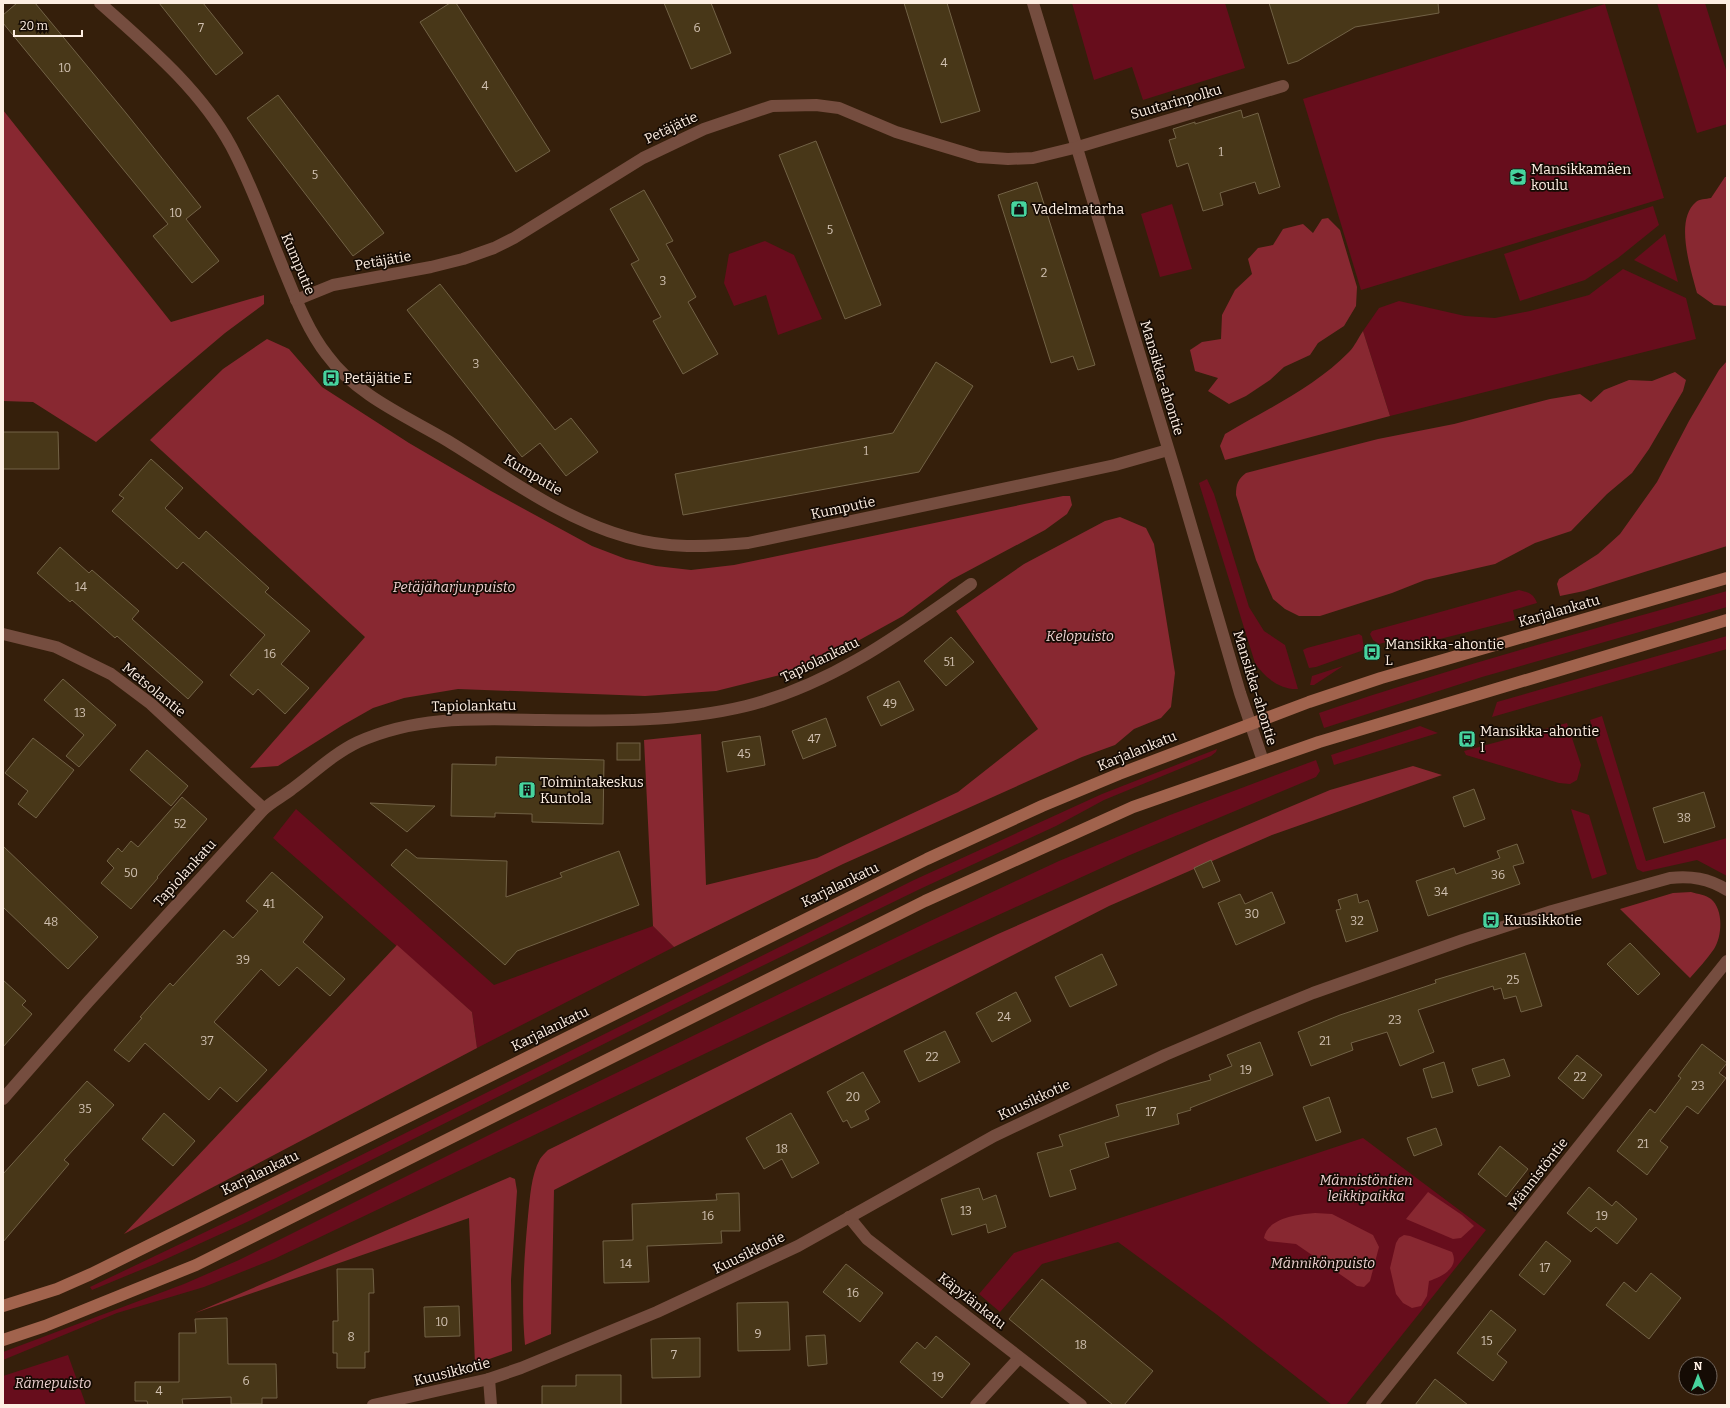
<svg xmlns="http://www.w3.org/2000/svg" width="1730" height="1408" viewBox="0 0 1730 1408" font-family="Bitter,serif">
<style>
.green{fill:#670d1c}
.forest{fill:#882831}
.building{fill:#483718;stroke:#726246}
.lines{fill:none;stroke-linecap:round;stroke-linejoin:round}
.minor{stroke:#754d3f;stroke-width:12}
.secondary{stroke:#a1634d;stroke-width:12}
.labels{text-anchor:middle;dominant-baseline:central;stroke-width:3.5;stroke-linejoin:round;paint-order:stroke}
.number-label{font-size:12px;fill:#d0c0b0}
.street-label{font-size:14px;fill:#fdeee2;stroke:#150b04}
.poi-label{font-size:14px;fill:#fdeee2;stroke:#150b04;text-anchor:start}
.park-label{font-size:14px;font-style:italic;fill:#ecd0cf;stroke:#150b04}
</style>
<rect width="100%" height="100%" fill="#351f0b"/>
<g class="green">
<path d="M1072,3h153l20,65 -102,32 -11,-33 -38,13z"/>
<path d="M1657,3h48l22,70v51l-30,9z"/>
<path d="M1605,4l59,194 -303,92 -58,-191z"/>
<path d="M1172,204l20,65 -32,8 -19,-63z"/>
<path d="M1653,206l6,19 -41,33 -33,22 -65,21 -16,-47z"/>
<path d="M1665,234l13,48 -44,-22z"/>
<path d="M765,241l29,14 28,64 -44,16 -12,-40 -32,11 -10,-23 5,-29z"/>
<path d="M1623,269l63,29 10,41 -306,77 -27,-85 16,-23 20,-7 66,15 30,2 35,-7 59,-16z"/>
<path d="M1207,479l7,15 35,113 15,24 21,14 13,44c-18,1 -34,-12 -43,-26l-56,-180z"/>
<path d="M1519,590c9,2 15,4 18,13l-24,7 2,10 -79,20 -33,4 -6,-5 -18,5 -6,-4 -3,-6 2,-3z"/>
<path d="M1727,591v16l-245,70 -158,51 -5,-15c134,-46 272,-83 408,-122z"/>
<path d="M1359,634l3,2 2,12 -3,3 -45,16 -7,1 -6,-18 4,-2z"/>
<path d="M1727,636v13l-235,68 5,-15z"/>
<path d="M1343,666l-29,19h-4l2,-9z"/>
<path d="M1602,716l44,145 81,-23v38l-30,-16 -54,12 -6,-3 -47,-149z"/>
<path d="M1567,723l14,42 -4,15 -7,4 -11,-1 -93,-28 -2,-4z"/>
<path d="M1420,726l18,7 -104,32 -3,-10z"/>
<path d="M1217,749l-1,3 -5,4 -107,44 -48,26 -136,63 -246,120 -427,213 -92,42 -63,26 -2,-3 153,-73 671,-334 188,-86z"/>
<path d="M1316,760l4,11 -4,6 -186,78 -195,89 -661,315 -70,28 -87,26 -114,47v-8l181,-68 55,-24 274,-137 413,-200 133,-62 111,-46z"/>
<path d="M296,809l198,176 159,-59 21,21 -197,101 -5,-36 -199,-174z"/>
<path d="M1571,809l18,6 18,59 -15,5z"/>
<path d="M1363,1138l123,92 -140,175h-14l-116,-91 -98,-72 -76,22 -42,48 -21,-18 35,-41z"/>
<path d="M68,1355l18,50h-83v-29z"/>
</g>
<g class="forest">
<path d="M3,110l168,212 93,-27v9l-39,29 -129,109 -63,-40 -30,-1z"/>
<path d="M1725,177h2v129l-13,-1 -17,-12c-6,-23 -23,-73 -1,-91 3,-3 10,-3 15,-4z"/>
<path d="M1328,218l12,12 17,57 -1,19 -12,20 -26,17 -8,12 -26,12 -14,13 -24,16 -17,8 -21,-13 10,-13 -23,-7 -5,-21 12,-8 19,-3 1,-24 13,-25 17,-16 -4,-15 10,-11 15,-3 10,-16 20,-5 10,9 9,-14z"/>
<path d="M1363,331l27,85 -165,44 -5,-14 5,-12c42,-25 90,-47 124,-82 6,-6 9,-14 14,-21z"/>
<path d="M267,339l22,10 33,38 87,56 82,48 101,55 34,13 30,7 35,4 43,-5 329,-69h7l2,9 -5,9 -22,16 -94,50 -48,36 -58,32 -49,23 -80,20 -71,5 -187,-7 -54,9 -31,10 -30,17 -65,41 -28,2 115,-131 -215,-197 73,-71z"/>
<path d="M1727,361v185l-143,45 -24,5 -3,-12 2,-5 39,-25 22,-20 37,-52 32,-61 30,-51z"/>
<path d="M1675,372l11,8 -3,11 -34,58 -17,24 -25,21 -36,37 -36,12 -40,21 -70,16 -33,13 -72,23h-21l-14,-7 -12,-10 -17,-39 -20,-65c0,-11 2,-16 10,-22l132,-34 76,-15 96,-25 30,-5 11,8 13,-12 25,-10 23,1z"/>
<path d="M1120,517l26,11 8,16 21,129 -4,34 -10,11 -27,11 -19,16 -33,12 -239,107 -169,83 -21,-21 -9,-186 57,-6 5,151 111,-27 141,-66 80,-63 -82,-118 68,-47 81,-43z"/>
<path d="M1413,766l29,9 -170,60 -163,71 -555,284 -3,144 -26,11c-4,-43 -1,-86 3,-129 2,-18 3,-41 12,-57 2,-3 5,-6 8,-9l218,-107 232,-109 211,-93 121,-51z"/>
<path d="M1691,892c7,2 15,3 20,7 13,11 11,38 3,50 -7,10 -16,20 -24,29l-70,-69 53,-16z"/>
<path d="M397,945l75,67 5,36 -353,186z"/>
<path d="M510,1177l5,2 2,12 -6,89 1,71 -37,13 -6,-146 -274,95z"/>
<path d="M1428,1192l34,23 12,11 -13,12 -8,1 -47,-20z"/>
<path d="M1315,1213l17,1 41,21 6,12 -9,34 -6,6 -7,-1 -61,-42 -28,-3 -4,-3c3,-20 35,-24 51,-25z"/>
<path d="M1404,1235l6,1 42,16c8,16 -11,25 -23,29l-2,15 -6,10 -9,2 -9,-5 -7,-9 -6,-26 6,-25 3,-5z"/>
</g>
<g class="building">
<path d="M17,3h18l91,110 75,94 -15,12 33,42 -27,22 -39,-47 15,-12 -165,-201v-8z"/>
<path d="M159,3h44l40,50 -27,22z"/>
<path d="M450,3h6l94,148 -34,21 -96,-150z"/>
<path d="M664,3h47l20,50 -40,16z"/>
<path d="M904,3h43l33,108 -39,12z"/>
<path d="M1269,3h169l1,10 -84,14 -57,34 -10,3z"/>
<path d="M278,95l106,138 -31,23 -106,-138z"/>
<path d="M1241,110l2,8 15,-5 22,74 -21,7 -4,-12 -35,11 3,12 -20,6 -15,-48 -11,4 -8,-27 7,-2 -3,-9 22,-7v2z"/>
<path d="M816,141l65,164 -36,14 -66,-164z"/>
<path d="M1037,182l58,183 -17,5 -5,-14 -22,7 -53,-168z"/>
<path d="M644,190l29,51 -7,3 30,53 -8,5 30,52 -35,20 -30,-53 8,-4 -30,-53 8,-4 -29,-51z"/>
<path d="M440,284l115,146 16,-12 27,34 -32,24 -26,-33 -18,14 -115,-147z"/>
<path d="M936,362l37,24 -54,86 -236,43 -8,-41 218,-41z"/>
<path d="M3,432h55l1,37h-56z"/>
<path d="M151,459l32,29 -18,20 34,31 7,-8 63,57 -4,4 45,39 -29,33 28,24 -24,26 -27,-25 -5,6 -23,-20 35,-40 -82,-73 -6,7 -65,-58 12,-13 -5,-3z"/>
<path d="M60,547l29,26 3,-3 47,41 -7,8 71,63 -15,17 -71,-63 -2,2 -43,-38 -2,2 -33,-29z"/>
<path d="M951,637l23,25 -28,24 -22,-25z"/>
<path d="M63,679l53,46 -37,42 -13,-11 18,-21 -40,-35z"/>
<path d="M899,681l15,29 -33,16 -14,-29z"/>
<path d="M826,718l10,28 -33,13 -11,-28z"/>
<path d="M760,736l5,29 -38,7 -5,-30z"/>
<path d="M33,738l41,32 -38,48 -18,-14 10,-13 -23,-18z"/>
<rect x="617" y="743" width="23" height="17"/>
<path d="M147,750l41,36 -17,20 -41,-36z"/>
<path d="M496,757l108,3 -1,64 -71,-2v-8l-37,-1v4l-44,-1 1,-52 44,1z"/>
<path d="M1474,789l11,30 -21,8 -11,-30z"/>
<path d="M1704,792l11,35 -51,16 -11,-35z"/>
<path d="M182,797l25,22 -50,58 1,1 -27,31 -30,-26 13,-15 -7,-7 11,-13 4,4 9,-11 7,6z"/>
<path d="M370,803l65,3 -28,26z"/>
<path d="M1517,844l7,19 -11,3 7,18 -92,32 -12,-35 38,-13 2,6 44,-16 -3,-7z"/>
<path d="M3,846l95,91 -30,32 -65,-62z"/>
<path d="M406,849l11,9 90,3 -1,36 56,-20 -2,-4 59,-22 20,54 -122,46 -12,14 -114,-100z"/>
<path d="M1211,860l9,21 -17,7 -9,-20z"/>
<path d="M272,872l51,45 -20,25 42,37 -15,17 -33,-29 -18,19 -18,-17 -47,53 53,48 -30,32 -17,-15 -11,13 -64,-57 -16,19 -15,-12 28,-32 -2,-1 30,-34 3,3 51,-56 9,8 25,-27 -12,-10z"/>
<path d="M1272,892l13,31 -49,22 -18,-42 22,-9 5,10z"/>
<path d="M1357,894l2,9 9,-3 10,31 -32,11 -10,-32 5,-1 -3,-9z"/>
<path d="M1630,943l30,31 -22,21 -31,-31z"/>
<path d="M1525,953l17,53 -21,6 -5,-16 -12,3 -3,-11 -7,2 -1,-4 -75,24 16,42 -34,14 -13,-34 -36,11 2,7 -42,16 -13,-34 42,-17 96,-32 -1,-3z"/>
<path d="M1102,954l15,31 -47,22 -15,-30z"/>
<path d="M3,980l23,21 -4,4 10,9 -29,33z"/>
<path d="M1016,992l15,29 -39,21 -16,-29z"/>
<path d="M945,1031l15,31 -41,20 -15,-31z"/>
<path d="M1260,1042l13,33 -83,33 1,2 -14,4 2,10 -74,19 4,14 -39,13 6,19 -26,8 -13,-44 26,-7 -4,-11 60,-19 -3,-11 95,-25 -2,-5 23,-9 -5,-11z"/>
<path d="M1702,1044l25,19 -8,10 7,5 -28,36 -11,-8 -27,35 8,6 -21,28 -30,-24 33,-42 5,4 26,-35 -3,-2z"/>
<path d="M1577,1055l25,20 -19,24 -25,-21z"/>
<path d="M1504,1059l6,17 -32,10 -6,-17z"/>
<path d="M1444,1062l9,30 -21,6 -9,-29z"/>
<path d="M863,1072l17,30 -15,9 4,8 -18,9 -4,-8 -4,2 -16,-30z"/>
<path d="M87,1081l27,24 -50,55 5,4 -66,78v-68z"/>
<path d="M1329,1097l12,35 -25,9 -13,-34z"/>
<path d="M164,1113l31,28 -22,25 -31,-27z"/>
<path d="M791,1113l28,50 -27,15 -10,-19 -18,10 -18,-31z"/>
<path d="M1436,1128l6,17 -28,11 -7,-18z"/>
<path d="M1500,1146l28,23 -22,28 -28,-23z"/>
<path d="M1589,1187l23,19 4,-5 21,18 -20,25 -21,-17 -5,5 -24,-19z"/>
<path d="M979,1188l4,12 13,-5 10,32 -18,6 -2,-9 -34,11 -11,-36z"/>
<path d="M739,1193l1,38h-19l1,12 -75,3 2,36 -45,1 -1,-42 30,-1 -1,-36 85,-4 -1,-6z"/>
<path d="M1546,1241l25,20 -27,34 -25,-20z"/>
<path d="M846,1264l37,29 -23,29 -37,-30z"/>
<path d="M337,1269h36l1,24h-5v59h-4v16h-28v-15h-4v-32h5z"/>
<path d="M1651,1273l30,25 -32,41 -43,-34 18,-23 12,10z"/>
<path d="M1042,1279l111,92 -29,34h-11l-104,-86z"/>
<path d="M788,1302l2,48 -52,1 -1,-48z"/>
<path d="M459,1306l1,30 -35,1 -1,-30z"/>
<path d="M1491,1310l25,20 -19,24 10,8 -14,19 -36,-28z"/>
<path d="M227,1318l1,46h48l1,34h-15v6h-31v-7l-49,2 1,6h-35l-1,-4h-12v-19h44v-49h17l-1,-14z"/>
<path d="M825,1335l2,29 -19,2 -2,-30z"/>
<path d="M936,1336l34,28 -28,34 -42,-36 17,-20 8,7z"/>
<path d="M700,1338v39l-48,1 -1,-39z"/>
<path d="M576,1375h45v30h-79v-19h34z"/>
<path d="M1435,1379l33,26h-53z"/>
</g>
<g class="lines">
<g class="minor">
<path d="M100,3c47,42 100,86 131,143 22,41 37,86 55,129 11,27 23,57 41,80 30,41 79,61 121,86 57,35 114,78 179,96 41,12 79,10 121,6l367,-78 53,-15"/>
<path d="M1033,3l145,478 62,212 23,68"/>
<path d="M296,300l37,-15 98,-18 32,-8 31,-11 20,-10 129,-80 61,-29 68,-23 44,-1 23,3 57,24 83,25 29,2 25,-1 45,-11 205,-61"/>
<path d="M3,634l53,13 55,27 40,30 113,105"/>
<path d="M3,1099l85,-97 176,-193c9,-8 19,-13 28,-20 22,-16 41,-35 66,-47 60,-27 121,-23 185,-22 67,1 137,2 203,-14 85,-21 154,-72 225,-122"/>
<path d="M849,1217l18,22 214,166"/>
<path d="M489,1379l2,26"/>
<path d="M373,1405l116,-26 32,-11 136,-56 141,-66 196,-110 171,-81 89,-38 59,-24 150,-53 89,-29 118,-33c21,-2 38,0 57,12"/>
<path d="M976,1405l43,-47"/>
<path d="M1372,1405l355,-444"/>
</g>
<g class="secondary">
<path d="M3,1306l54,-17 34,-15 836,-415 115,-53 77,-32 190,-72 72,-24 346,-100"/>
<path d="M3,1340l42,-14 151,-61 729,-364 208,-94 186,-65 408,-122"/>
</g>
</g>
<defs>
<symbol id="school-square" viewBox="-11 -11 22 22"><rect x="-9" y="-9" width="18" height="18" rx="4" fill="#47d49e" stroke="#150b04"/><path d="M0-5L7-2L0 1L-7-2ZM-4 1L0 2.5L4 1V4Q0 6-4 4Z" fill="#111"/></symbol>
<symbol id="shop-square" viewBox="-11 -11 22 22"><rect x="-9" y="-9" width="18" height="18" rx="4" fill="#47d49e" stroke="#150b04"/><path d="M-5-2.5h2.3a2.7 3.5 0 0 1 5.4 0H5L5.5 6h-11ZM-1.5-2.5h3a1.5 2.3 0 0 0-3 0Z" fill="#111"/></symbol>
<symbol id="bus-square" viewBox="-11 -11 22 22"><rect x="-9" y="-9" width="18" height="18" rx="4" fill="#47d49e" stroke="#150b04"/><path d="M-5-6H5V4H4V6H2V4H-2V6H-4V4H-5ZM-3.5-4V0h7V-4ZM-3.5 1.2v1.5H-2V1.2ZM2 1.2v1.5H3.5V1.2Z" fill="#111"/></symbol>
<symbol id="building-square" viewBox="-11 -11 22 22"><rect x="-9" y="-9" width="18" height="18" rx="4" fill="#47d49e" stroke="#150b04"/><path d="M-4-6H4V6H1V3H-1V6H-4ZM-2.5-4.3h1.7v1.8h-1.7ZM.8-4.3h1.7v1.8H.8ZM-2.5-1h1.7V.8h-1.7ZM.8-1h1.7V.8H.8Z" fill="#111"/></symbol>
</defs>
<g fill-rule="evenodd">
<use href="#school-square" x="1508" y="167" width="20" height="20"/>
<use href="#shop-square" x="1009" y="199" width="20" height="20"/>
<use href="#bus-square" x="321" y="368" width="20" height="20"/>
<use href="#bus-square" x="1362" y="642" width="20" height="20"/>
<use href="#bus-square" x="1457" y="729" width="20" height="20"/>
<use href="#building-square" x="517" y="780" width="20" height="20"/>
<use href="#bus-square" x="1481" y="910" width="20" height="20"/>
</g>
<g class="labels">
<g class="number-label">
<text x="201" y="28">7</text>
<text x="697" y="28">6</text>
<text x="944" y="63">4</text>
<text x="65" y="68">10</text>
<text x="485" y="86">4</text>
<text x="1221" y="152">1</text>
<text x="315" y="175">5</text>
<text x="176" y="213">10</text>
<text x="830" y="230">5</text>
<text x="1044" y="273">2</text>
<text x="663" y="281">3</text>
<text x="476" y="364">3</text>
<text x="866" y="451">1</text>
<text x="81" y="587">14</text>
<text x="270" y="654">16</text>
<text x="949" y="662">51</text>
<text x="890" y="704">49</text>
<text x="80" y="713">13</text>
<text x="814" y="739">47</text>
<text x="744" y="754">45</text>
<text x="1684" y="818">38</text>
<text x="180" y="824">52</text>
<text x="131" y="873">50</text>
<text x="1498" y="875">36</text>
<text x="1441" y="892">34</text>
<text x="269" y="904">41</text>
<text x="1252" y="914">30</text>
<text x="1357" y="921">32</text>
<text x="51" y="922">48</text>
<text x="243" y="960">39</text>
<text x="1513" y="980">25</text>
<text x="1004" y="1017">24</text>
<text x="1395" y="1020">23</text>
<text x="207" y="1041">37</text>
<text x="1325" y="1041">21</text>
<text x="932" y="1057">22</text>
<text x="1246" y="1070">19</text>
<text x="1580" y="1077">22</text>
<text x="1698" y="1086">23</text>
<text x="853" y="1097">20</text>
<text x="85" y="1109">35</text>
<text x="1151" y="1112">17</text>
<text x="1643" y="1144">21</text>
<text x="782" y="1149">18</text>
<text x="966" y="1211">13</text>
<text x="708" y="1216">16</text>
<text x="1602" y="1216">19</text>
<text x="626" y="1264">14</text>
<text x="1545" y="1268">17</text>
<text x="853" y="1293">16</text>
<text x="442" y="1322">10</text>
<text x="758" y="1334">9</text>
<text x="351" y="1337">8</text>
<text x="1487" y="1341">15</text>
<text x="1081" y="1345">18</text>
<text x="674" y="1355">7</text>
<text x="938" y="1377">19</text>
<text x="246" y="1381">6</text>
<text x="159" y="1391">4</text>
</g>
<g class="street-label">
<text transform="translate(1176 102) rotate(-16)">Suutarinpolku</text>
<text transform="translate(671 128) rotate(-25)">Petäjätie</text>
<text transform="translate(383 261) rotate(-10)">Petäjätie</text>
<text transform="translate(298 264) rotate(67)">Kumputie</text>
<text transform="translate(1162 378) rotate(73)">Mansikka-ahontie</text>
<text transform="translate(533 475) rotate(31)">Kumputie</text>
<text transform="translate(843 508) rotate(-12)">Kumputie</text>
<text transform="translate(1559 611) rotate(-16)">Karjalankatu</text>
<text transform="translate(820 660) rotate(-26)">Tapiolankatu</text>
<text transform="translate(1255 688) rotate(73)">Mansikka-ahontie</text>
<text transform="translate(154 690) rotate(39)">Metsolantie</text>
<text transform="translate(474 706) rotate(-1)">Tapiolankatu</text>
<text transform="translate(1137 751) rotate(-22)">Karjalankatu</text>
<text transform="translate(185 873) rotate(-48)">Tapiolankatu</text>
<text transform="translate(840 885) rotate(-26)">Karjalankatu</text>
<text transform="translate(550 1029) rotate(-26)">Karjalankatu</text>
<text transform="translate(1034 1100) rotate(-25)">Kuusikkotie</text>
<text transform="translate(260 1173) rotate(-26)">Karjalankatu</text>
<text transform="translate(1538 1174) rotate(-52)">Männistöntie</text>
<text transform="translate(749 1253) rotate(-26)">Kuusikkotie</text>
<text transform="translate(972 1301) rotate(38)">Käpylänkatu</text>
<text transform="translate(452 1372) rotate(-14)">Kuusikkotie</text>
</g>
<g class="poi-label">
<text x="1531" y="169">Mansikkamäen<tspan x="1531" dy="16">koulu</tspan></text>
<text x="1032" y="209">Vadelmatarha</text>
<text x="344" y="378">Petäjätie E</text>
<text x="1385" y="644">Mansikka-ahontie<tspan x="1385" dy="16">L</tspan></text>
<text x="1480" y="731">Mansikka-ahontie<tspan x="1480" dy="16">I</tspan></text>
<text x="540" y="782">Toimintakeskus<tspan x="540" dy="16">Kuntola</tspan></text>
<text x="1504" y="920">Kuusikkotie</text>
</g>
<g class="park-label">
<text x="454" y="587">Petäjäharjunpuisto</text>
<text x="1080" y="636">Kelopuisto</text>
<text x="1366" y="1180">Männistöntien<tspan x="1366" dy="16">leikkipaikka</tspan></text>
<text x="1323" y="1263">Männikönpuisto</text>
<text x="53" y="1383">Rämepuisto</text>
</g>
</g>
<rect width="1730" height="1408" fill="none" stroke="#fdeee2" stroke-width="8"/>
<g transform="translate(1698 1376)"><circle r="19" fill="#150b04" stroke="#72665d"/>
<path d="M0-3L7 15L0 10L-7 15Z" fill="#47d49e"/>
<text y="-6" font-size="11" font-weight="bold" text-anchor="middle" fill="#fdeee2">N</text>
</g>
<path d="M14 30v6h68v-6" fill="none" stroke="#fdeee2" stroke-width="2"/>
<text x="20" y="30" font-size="12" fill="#fdeee2" stroke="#150b04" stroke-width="3" paint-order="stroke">20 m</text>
</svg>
